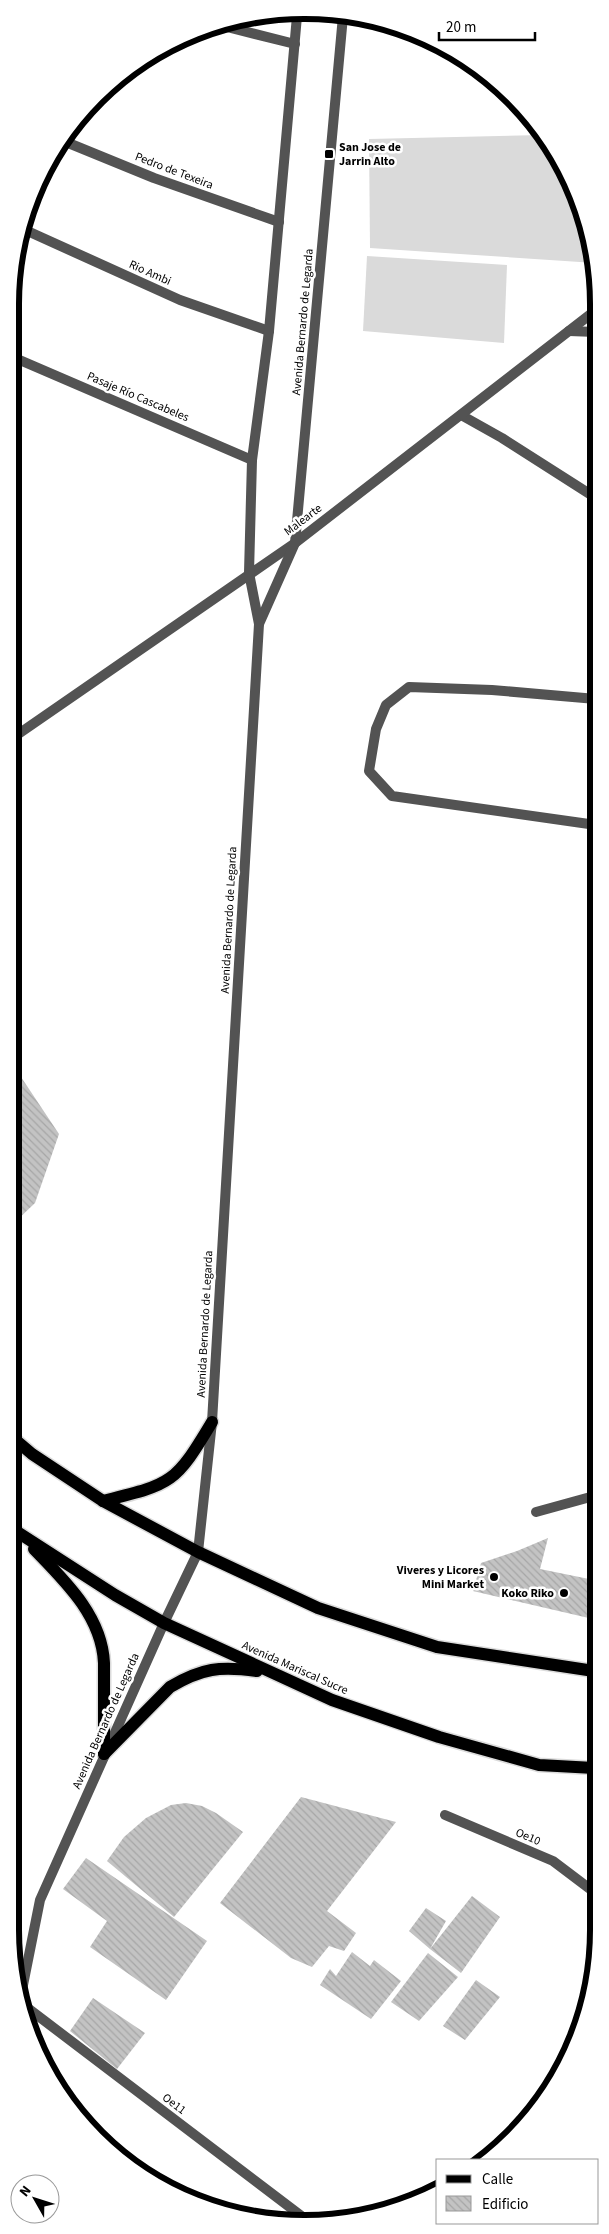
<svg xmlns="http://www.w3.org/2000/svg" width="609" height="2234" viewBox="0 0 609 2234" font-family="'Source Sans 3',sans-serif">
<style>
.pitch{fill:#dadada}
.building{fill:url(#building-back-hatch)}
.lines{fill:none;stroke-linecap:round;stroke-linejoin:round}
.primary-casing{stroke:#dbdbdb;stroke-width:15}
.service{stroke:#535353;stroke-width:10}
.minor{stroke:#535353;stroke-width:10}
.tertiary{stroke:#535353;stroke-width:10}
.primary{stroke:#000;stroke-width:12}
.poi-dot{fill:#000;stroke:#fff;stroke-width:2}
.labels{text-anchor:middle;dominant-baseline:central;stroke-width:5;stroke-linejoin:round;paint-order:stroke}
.poi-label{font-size:12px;font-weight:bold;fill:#000;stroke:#fff;text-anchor:end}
.street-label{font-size:12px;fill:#000;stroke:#fff}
.rim{fill:none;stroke:#000;stroke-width:6}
</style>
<defs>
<pattern id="building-back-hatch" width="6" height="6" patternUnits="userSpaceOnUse" patternTransform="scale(1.25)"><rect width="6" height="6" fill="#c3c3c3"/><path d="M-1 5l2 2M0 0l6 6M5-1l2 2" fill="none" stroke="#a6a6a6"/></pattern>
</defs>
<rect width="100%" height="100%" fill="#fff"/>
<g class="pitch">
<path d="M541,135l28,40 26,88 -225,-15 -1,-109z"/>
<path d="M367,256l140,9 -3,78 -141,-12z"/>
</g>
<g class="building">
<path d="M13,1065l46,69 -24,69 -23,22z"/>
<path d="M548,1538l-8,31 54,11 -1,39 -120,-28 8,-28 36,-12z"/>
<path d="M301,1797l95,25 -69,89 29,22 -12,18 -15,-5 -17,21 -21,-9 -71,-55z"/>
<path d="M186,1803l16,3 14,7 27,19 -69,85 -67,-56 17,-24 22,-19 25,-13z"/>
<path d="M86,1858l121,83 -41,59 -76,-53 17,-26 -44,-32z"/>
<path d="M472,1896l28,21 -39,56 -31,-24 -21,-18 17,-23 20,13 -16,28z"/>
<path d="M352,1952l18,14 4,-6 27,21 -30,38 -51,-34 10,-16 6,7z"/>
<path d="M428,1953l30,24 -39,44 -28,-19z"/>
<path d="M476,1980l24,17 -35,43 -22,-14z"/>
<path d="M93,1998l52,35 -28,36 -47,-38z"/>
</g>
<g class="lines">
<defs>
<g id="primary">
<path d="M12,1437l20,17 71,47 95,51 120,56 119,39 157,24"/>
<path d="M103,1501c69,-17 72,-17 109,-79"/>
<path d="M11,1528l104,67 49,28 168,77 107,37 100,28 55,3"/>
<path d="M34,1549c31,32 68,67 70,114v91"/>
<path d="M104,1754l66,-67c32,-19 50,-21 87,-16"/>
</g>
</defs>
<use href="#primary" class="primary-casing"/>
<g class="service">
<path d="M223,26l72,18"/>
<path d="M23,229l157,71 89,31"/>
<path d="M461,415l41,23 94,60"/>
<path d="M596,825l-204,-29 -23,-25 7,-42 10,-24 23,-18 83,3 104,9"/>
</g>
<g class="minor">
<path d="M61,140l93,38 125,44"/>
<path d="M569,331l27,1"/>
<path d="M15,358l237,102"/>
<path d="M14,737l281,-194 301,-233"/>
<path d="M536,1512l58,-16"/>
<path d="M445,1815l108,46 41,31"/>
<path d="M25,2006l283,215"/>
</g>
<g class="tertiary">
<path d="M259,624l36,-81 48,-527"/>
<path d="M22,1990l18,-90 124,-277 34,-71 14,-130 47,-798 -10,-51 3,-113 17,-129 28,-315"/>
</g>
<use href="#primary" class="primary"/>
</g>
<g class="poi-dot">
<rect x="324" y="149" width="10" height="10" rx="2.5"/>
<circle cx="494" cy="1577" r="5"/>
<circle cx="564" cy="1593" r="5"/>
</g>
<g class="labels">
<g class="poi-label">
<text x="339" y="147" text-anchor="start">San Jose de<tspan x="339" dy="14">Jarrin Alto</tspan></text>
<text x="484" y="1570">Viveres y Licores<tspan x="484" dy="14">Mini Market</tspan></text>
<text x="554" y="1593">Koko Riko</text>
</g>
<g class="street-label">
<text transform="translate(174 171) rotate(21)">Pedro de Texeira</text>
<text transform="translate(150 273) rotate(24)">Rio Ambi</text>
<text transform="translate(303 322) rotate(-85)">Avenida Bernardo de Legarda</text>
<text transform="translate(138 397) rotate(23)">Pasaje Río Cascabeles</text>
<text transform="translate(303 520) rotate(-37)">Malearte</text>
<text transform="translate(229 920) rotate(-87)">Avenida Bernardo de Legarda</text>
<text transform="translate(205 1324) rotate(-87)">Avenida Bernardo de Legarda</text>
<text transform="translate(295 1668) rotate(24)">Avenida Mariscal Sucre</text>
<text transform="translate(106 1721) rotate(-66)">Avenida Bernardo de Legarda</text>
<text transform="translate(528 1837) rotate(23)">Oe10</text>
<text transform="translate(174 2104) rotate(37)">Oe11</text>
</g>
</g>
<path d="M0 0H609V2234H0ZM304 19H305A285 285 0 0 1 590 304V1930A285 285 0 0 1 305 2215H304A285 285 0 0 1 19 1930V304A285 285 0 0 1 304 19Z" fill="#fff" fill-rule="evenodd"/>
<path class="rim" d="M304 19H305A285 285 0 0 1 590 304V1930A285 285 0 0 1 305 2215H304A285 285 0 0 1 19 1930V304A285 285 0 0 1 304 19Z"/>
<rect x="436" y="2159" width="162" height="65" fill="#ffffff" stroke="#999999"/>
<rect x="446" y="2175" width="25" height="8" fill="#000000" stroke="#999999"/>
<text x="482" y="2184" font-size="15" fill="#000000">Calle</text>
<rect x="446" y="2196" width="25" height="15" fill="url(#building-back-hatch)" stroke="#999999"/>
<text x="482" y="2209" font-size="15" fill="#000000">Edificio</text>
<g transform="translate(35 2199) rotate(309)"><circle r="24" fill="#ffffff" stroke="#999999"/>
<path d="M0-4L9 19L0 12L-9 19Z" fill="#000000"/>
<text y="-8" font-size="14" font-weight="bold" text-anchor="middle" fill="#000000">N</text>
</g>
<path d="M439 32v8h96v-8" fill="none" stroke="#000000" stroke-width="2.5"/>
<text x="446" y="32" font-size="15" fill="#000000" stroke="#ffffff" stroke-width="4" paint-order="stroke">20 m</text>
</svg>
